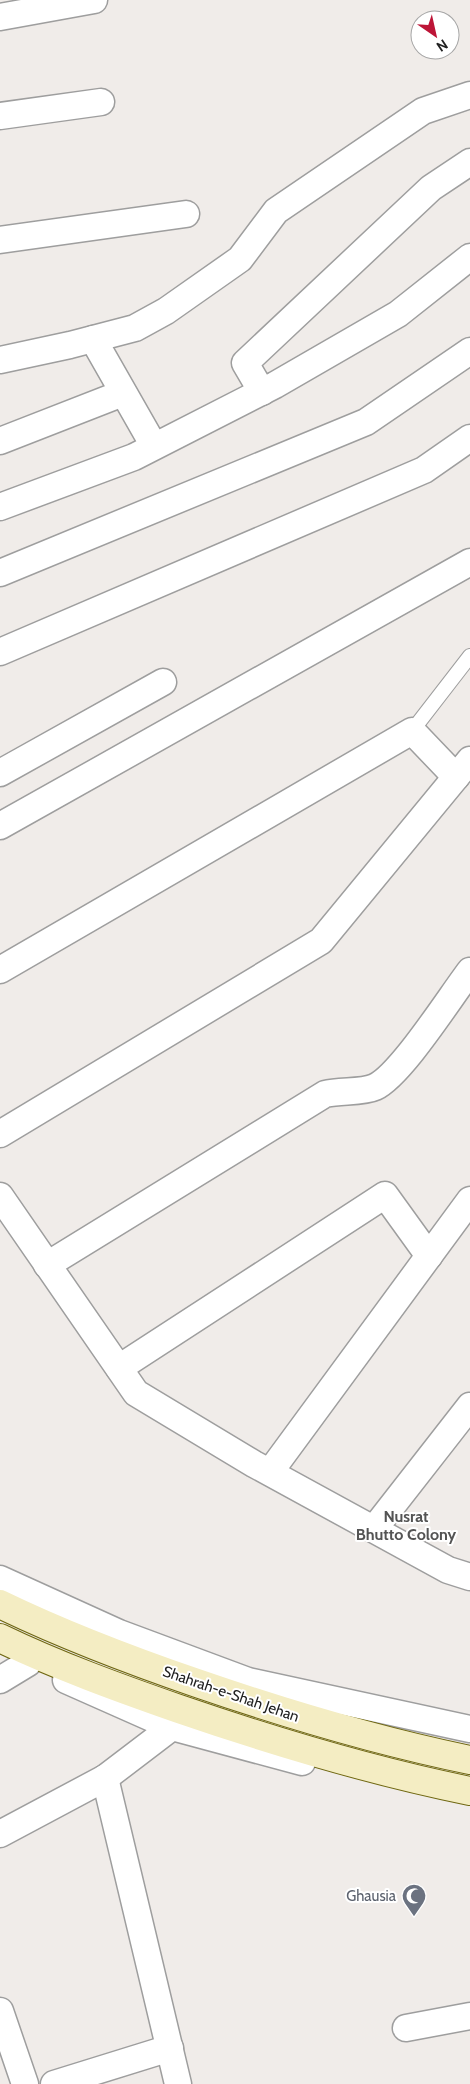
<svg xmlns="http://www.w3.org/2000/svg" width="470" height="2084" viewBox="0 0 470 2084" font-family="Cabin,sans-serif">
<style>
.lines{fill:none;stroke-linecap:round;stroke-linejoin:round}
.service-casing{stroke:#9e9e9e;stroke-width:16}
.minor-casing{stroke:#9e9e9e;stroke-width:29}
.secondary-casing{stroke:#6f6711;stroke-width:30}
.service{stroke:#fff;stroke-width:14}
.minor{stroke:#fff;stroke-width:26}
.secondary{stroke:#f4edc3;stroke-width:28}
.labels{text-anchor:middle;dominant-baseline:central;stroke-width:4;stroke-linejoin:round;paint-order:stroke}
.street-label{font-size:15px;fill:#212121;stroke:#fff}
.worship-label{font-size:15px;fill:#5b616d;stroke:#fff;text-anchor:end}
.neighbourhood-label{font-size:16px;font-weight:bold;fill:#545454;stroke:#fff}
</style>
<rect width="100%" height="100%" fill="#f0ece9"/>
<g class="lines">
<defs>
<path id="service" d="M412,731l58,-75"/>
<g id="minor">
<path d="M0,17l94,-17"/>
<path d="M0,116l101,-14"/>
<path d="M0,240l186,-26"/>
<path d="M93,339l61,107"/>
<path d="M0,360l70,-15 65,-17 31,-17 74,-52 36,-48 147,-100 47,-16"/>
<path d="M262,392l-17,-29 186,-175 39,-26"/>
<path d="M0,441l123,-48"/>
<path d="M0,507l134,-50 141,-72 123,-71 72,-57"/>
<path d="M0,573l366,-151 104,-71"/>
<path d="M0,652l424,-182 46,-32"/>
<path d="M0,773l163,-91"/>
<path d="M0,826l470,-264"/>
<path d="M0,970l412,-239 44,46"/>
<path d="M0,1134l321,-193 149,-181"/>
<path d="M0,1196l136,197 118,71 194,106 22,7"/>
<path d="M47,1265l278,-171c15,-4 37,-1 50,-7 26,-12 75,-90 95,-116"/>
<path d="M119,1368l266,-173 44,61"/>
<path d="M270,1472l200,-272"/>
<path d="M374,1529l96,-123"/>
<path d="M0,1579l119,54 129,48 222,48"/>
<path d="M0,1680l28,-17"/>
<path d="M66,1680l106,47 130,35"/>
<path d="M105,1778l73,306"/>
<path d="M0,1834l105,-56 67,-51"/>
<path d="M0,2011l25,73"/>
<path d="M406,2028l64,-12"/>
<path d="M54,2084l116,-36"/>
</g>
<g id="secondary">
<path d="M0,1604c64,31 130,56 197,79 90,31 180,58 273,77"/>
<path d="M0,1638c58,28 119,50 179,71 96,33 192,62 291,82"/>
</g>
</defs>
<use href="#service" class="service-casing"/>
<use href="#minor" class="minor-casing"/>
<use href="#secondary" class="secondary-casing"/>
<use href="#service" class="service"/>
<use href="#minor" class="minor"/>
<use href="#secondary" class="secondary"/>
</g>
<defs>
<symbol id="mosque-pin" viewBox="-11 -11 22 30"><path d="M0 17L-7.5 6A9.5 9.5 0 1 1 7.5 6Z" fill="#6b7280" stroke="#fff"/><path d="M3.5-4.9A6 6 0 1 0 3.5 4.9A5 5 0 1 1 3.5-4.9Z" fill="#fff"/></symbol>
</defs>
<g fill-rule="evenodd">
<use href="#mosque-pin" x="400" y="1882" width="28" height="38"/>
</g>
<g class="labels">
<g class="street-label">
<text transform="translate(231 1694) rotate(19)">Shahrah-e-Shah Jehan</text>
</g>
<g class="worship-label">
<text x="396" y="1896">Ghausia</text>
</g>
<g class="neighbourhood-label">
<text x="406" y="1516">Nusrat<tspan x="406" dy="18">Bhutto Colony</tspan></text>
</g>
</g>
<g transform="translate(435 35) rotate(146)"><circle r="24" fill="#ffffff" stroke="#a6a6a6"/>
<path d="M0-4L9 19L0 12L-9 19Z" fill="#bd1537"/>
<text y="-8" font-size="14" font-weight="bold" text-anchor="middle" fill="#212121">N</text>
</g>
</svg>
